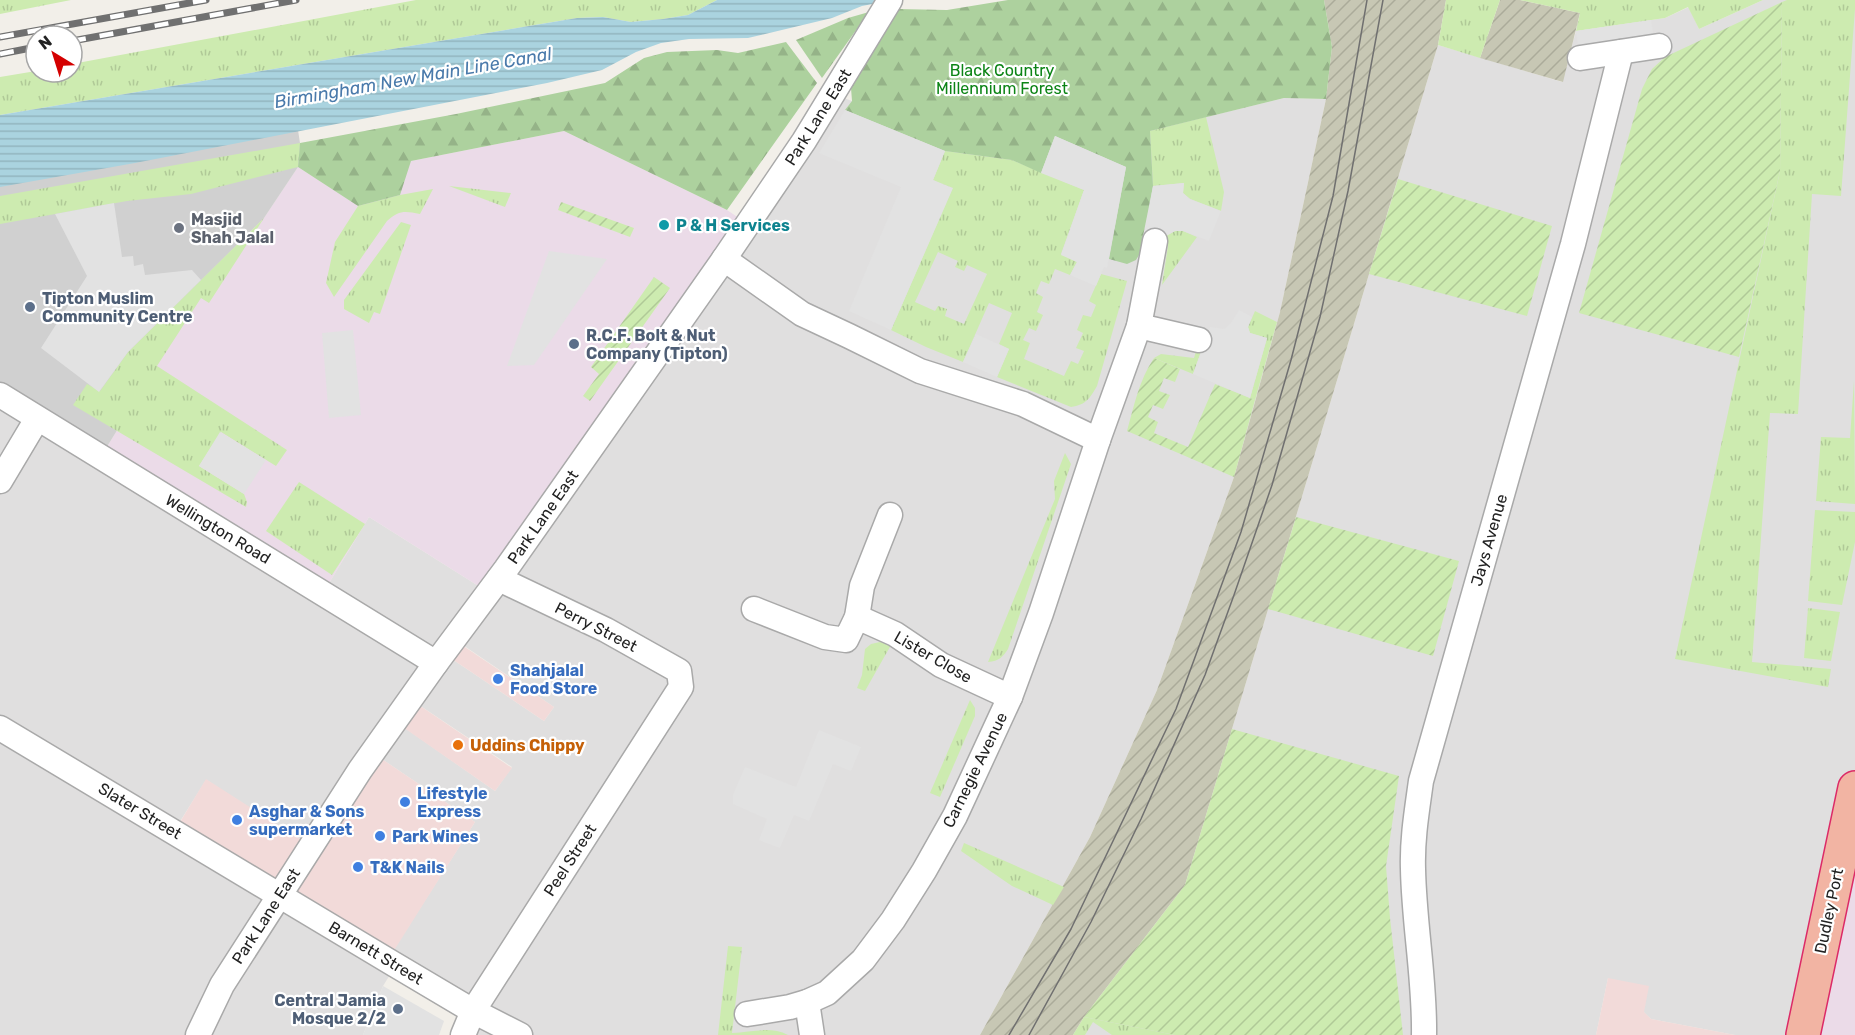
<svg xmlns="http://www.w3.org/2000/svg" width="1855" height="1035" viewBox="0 0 1855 1035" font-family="Rubik,sans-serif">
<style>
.residential{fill:#e0dfdf;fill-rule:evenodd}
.commercial{fill:#f2dad9}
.industrial{fill:#ebdbe8}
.religious{fill:#d0d0d0}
.construction{fill:url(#construction-furrows)}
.grass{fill:url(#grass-tufts);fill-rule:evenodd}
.forest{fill:url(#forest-firs)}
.garden{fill:url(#garden-furrows)}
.parking{fill:#e2e2e2}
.water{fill:url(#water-rules)}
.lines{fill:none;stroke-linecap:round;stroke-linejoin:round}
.minor-casing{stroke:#a9a9a9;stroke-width:27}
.trunk-casing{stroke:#dc2a67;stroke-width:36}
.minor{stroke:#fff;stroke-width:24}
.trunk{stroke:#f2b4a3;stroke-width:33}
.tram{stroke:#707070;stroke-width:1.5}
.rail-casing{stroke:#707070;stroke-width:7}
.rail{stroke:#fff;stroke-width:4.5;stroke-dasharray:14;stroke-linecap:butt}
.culture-dot{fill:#0f9aa8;stroke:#fff;stroke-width:2}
.worship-dot{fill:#6b7280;stroke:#fff;stroke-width:2}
.service-dot{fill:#5c6f8a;stroke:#fff;stroke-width:2}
.shop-dot{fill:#3f7fe0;stroke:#fff;stroke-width:2}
.food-dot{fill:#e8710a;stroke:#fff;stroke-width:2}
.labels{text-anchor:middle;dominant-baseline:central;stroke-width:4.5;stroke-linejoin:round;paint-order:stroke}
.park-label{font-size:16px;fill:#0c8416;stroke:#fff}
.street-label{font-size:16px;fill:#222;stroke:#fff}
.worship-label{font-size:16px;font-weight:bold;fill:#5b616d;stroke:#fff;text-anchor:start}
.culture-label{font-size:16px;font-weight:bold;fill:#0d838f;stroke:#fff;text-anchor:start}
.service-label{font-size:16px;font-weight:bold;fill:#4e5e75;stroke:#fff;text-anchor:start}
.shop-label{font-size:16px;font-weight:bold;fill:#366cbe;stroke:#fff;text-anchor:start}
.food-label{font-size:16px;font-weight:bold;fill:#c56008;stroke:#fff;text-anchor:start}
.water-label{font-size:18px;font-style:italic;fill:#4a7aab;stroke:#fff}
</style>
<defs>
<pattern id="construction-furrows" width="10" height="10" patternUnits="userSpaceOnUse" patternTransform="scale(1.5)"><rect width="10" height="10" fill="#c7c7b4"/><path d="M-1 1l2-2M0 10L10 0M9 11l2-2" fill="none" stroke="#abab9a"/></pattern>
<pattern id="grass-tufts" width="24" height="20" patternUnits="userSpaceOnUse" patternTransform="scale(1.5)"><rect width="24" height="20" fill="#cdebb0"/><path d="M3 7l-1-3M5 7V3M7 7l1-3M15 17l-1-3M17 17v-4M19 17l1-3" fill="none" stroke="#b0c997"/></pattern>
<pattern id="forest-firs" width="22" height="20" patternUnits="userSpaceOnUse" patternTransform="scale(1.5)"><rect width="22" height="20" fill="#add19e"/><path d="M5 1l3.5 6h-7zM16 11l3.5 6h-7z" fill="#95b388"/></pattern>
<pattern id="garden-furrows" width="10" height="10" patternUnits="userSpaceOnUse" patternTransform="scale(1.5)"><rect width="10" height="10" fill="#cdebb0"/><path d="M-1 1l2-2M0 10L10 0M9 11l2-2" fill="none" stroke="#b0c997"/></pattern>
<pattern id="water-rules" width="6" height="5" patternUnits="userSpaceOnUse" patternTransform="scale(1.5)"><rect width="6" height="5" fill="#aad3df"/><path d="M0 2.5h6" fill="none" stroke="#92b5bf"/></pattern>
</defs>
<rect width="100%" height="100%" fill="#f2efe9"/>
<g class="residential">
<path d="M1763,0h92v854l-52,181h-68l-84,-16 -43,-41 -12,57h-523l11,-18 101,-132 253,-840 124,37 14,-51 89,-13 24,-11 10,22z"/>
<path d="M833,94l19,7 280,34 152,-37 42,1 -46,213 -46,165 -77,213 -67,147 -110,198h-517l10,-24 -77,-46 -13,21 -20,49h-363v-640l323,198 46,-76 119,75zM454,639l100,68 -10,14 -101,-68zM410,699l102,68 -17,24 -100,-70zM373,753l102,69 -88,138 -213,-129 32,-51 105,66z"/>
</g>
<g class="commercial">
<path d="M453,639l101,68 -10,14 -101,-68z"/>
<path d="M410,699l102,69 -17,23 -101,-70z"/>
<path d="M373,753l102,69 -87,138 -214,-128 32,-53 105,67z"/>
<path d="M1608,978l41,8 -5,26 7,7 84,16h-139z"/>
</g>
<g class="industrial">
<path d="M564,131l163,79 21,14 -260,368 -119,-75 -46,76 -223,-135 29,-47 -1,-59 136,-134 34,-51 61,39 52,-45z"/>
<path d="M1855,854v181h-52z"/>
</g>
<path class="religious" d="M293,98l7,45 -2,24 -34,51 -135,134v59l-29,47 -100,-63v-246z"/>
<g class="construction">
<path d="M1324,0h122l-8,45 -253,840 -101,132 -11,18h-93l110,-198 67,-147 77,-213 46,-165 46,-213 6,-52z"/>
<path d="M1500,0h20l60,13 -17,69 -83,-24z"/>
</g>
<g class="grass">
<path d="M0,0h71l-71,14z"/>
<path d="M416,0h301l-29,15 -25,4 -32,3 -28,-5 -26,1 -577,97v-38l36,-6 36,1v-8z"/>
<path d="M1446,0h54l-20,58 -42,-13z"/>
<path d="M1520,0h243l-64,29 -11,-22 -23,11 -89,13 4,-18z"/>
<path d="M1787,0h68v9l-14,187 -29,-2 -14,220 -28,-1 -18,249 79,7 -3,18 -153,-28 105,-488 2,-169z"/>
<path d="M1206,117l18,75 -3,19 -31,-12 -7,-6 1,-10 -31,3 -3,-55z"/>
<path d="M300,143l-2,24 -107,27 -64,7 -127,23v-28z"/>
<path d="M945,151l67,9 72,30 -23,64 16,8 -7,13 -15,-6 -6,15 -8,-3 -5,12 7,4 -6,15 6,3 -7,16 -7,-3 -6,12 7,3 -6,16 40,17 7,-15 7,3 6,-13 -8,-3 7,-15 -6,-3 6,-15 8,2 5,-12 -7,-4 12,-27 26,7 -30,105c-7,12 -11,19 -26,21l-74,-30 12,-28 -10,-5 13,-31 -23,-10 -26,59 -37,-15 -35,-17 61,-141 -19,-9zM938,252l20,9 -3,6 9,4 3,-6 20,9 -23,50 -19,-8 2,-7 -9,-3 -3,5 -20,-9z"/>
<path d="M449,186l62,7 -6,14z"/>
<path d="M433,189l-13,25c-15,-3 -21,-4 -33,7l-53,76 -8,-14 9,-41 23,-36 42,-11z"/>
<path d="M264,218l-55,85 -8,-5 -44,68 130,84 -11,16 -55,-34 -22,34 45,28 3,8 -1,5 -173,-102 14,-21 13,7 28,-39z"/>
<path d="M401,222l10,3 -31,89 -6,-2 -5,11 -25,-14v-9z"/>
<path d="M1175,231h8l14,6 -35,48 6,-39 -6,-2 4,-8z"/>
<path d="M1255,311l22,11 -22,78 -5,-2 17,-60 -17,-5 -2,-6z"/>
<path d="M1197,348l5,1 -9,25 -39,-16 7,-4 33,4z"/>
<path d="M1854,381l1,123 -39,-3 5,-64 29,1z"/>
<path d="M1065,453l6,11 -63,185c-5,8 -9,12 -20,13l67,-163 -1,-18z"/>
<path d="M299,482l66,42 -33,51 -66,-44z"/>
<path d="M1815,510l40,2v30l-13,63 -34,-4z"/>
<path d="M1808,608l32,4 -9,49 -27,-3z"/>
<path d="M880,642l11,3 -26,46 -8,-3 5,-13 3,-26 6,-5z"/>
<path d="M970,700l5,8v8l-35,81 -10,-4z"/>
<path d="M964,843l100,44 -11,18 -41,-19 -51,-35z"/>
<path d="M728,946l14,1 -10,86c19,-1 39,-7 56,2h-70z"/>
<path d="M1084,1017l91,18h-63l-19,-13 -8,13h-12z"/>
</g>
<g class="forest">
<path d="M1008,0h316l8,47 -6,52 -42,-1 -134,33 3,55 -11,64 -6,10 -9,4 -18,-5 17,-92 -71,-31 -14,37 -29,-13 -67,-9 -100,-41 7,-9 -1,-13 46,-79 50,1z"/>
<path d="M869,12l-47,66 -26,-38 52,-22z"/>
<path d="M786,42l31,41 -90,127 -163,-79 -153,30 -11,34 -42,11 -60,-39 2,-24 156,-29 149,-31 39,-25 23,-6 50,-2 21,3z"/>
</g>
<g class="garden">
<path d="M1782,2l-2,169 -41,186 -160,-44 63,-224 10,-20 13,-12z"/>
<path d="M1398,179l154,47 -25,90 -158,-42z"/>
<path d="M561,202l73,26 -4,9 -72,-27z"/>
<path d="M654,277l16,11 -80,113 -7,-5 16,-22 -8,-7z"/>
<path d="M1154,358l26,11 -5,13 -11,-4 -5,13 11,4 -7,14 -10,-4 -5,12 10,5 -4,11 34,14 27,-63 40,16 -21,77 -107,-46c7,-25 12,-51 27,-73z"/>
<path d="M1296,517l163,44 -26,95 -165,-47z"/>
<path d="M1232,729l167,47 -13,90 4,52 13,117h-228l-91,-18 101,-132z"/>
</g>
<g class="parking">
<path d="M1651,20l4,27 -75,11 -4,-27z"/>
<path d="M845,110l100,41 -12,29 20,8 -62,142 -42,-19 52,-124 -82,-34z"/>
<path d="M1055,136l71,31 -19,101 -3,-1 -8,19 -26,-11 7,-13 -16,-7 23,-65 -43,-17z"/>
<path d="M1184,183l-1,10 7,6 31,12 -12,30 -26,-10h-8l-9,5 -4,8 -19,-8 10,-50z"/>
<path d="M114,203l8,54 11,-1 1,10 9,-2 2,11 47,-5 9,10 -73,72 -29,40 -58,-44 46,-72 -32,-62z"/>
<path d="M549,251l58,8 -73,106 -27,1z"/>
<path d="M1239,310l13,7 -4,10 2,6 17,5 -17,60 -57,-24 17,-47 14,2 7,-6z"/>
<path d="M353,330l8,85 -32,3 -7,-85z"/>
<path d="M976,334l33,15 -12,28 -34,-15z"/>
<path d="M220,432l46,28 -22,34 -45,-28z"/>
<path d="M819,730l42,17 -10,24 -18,-7 -24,57 -15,-6 -14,33 -21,-8 8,-21 -34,-15v-9l12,-28 51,20z"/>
<path d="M383,986l61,35 -5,14h-76z"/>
</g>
<path class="water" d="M717,0h176l-31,6 -30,12 -84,20 -59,1 -28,4 -25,9 -34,18 -55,13 -412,80 -135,24v-72l577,-97 26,-1 28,5 32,-3 25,-4z"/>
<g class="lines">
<defs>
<g id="minor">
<path d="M1580,58l79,-12"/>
<path d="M724,259l78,55 47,22 71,35 103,33 75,36"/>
<path d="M1139,326l60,14"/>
<path d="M0,395l436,268"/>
<path d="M0,481l37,-62"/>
<path d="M754,609l71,28 21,3 11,-23 5,-31 28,-71"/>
<path d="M857,617l38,17 46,31 69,32"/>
<path d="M0,728l392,235 81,48 47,24"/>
<path d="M807,1002l5,33"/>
<path d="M747,1014l43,-7 17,-5 20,-9 36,-33 30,-40 31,-49 31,-55 55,-119 31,-84 57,-173 41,-114 16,-85"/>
<path d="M198,1035l24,-50 138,-215 76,-107 70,-94 218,-310 80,-118 86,-141"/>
<path d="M463,1035l10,-24 208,-324 -2,-16 -73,-41 -107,-51"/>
<path d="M1424,1035c1,-55 -10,-111 -11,-166 -1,-30 4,-59 8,-88l152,-537 48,-192"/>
</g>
<path id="trunk" d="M1803,1035l52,-247"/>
</defs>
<use href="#minor" class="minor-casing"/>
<use href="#trunk" class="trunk-casing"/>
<use href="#minor" class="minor"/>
<use href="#trunk" class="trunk"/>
<g class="tram">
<path d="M1009,1035l62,-106 105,-220 65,-177 50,-172 42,-164 34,-196"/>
<path d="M1029,1035l62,-113 50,-103 64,-144 29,-80 38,-110 48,-168 28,-126 35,-191"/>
</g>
<defs>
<g id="rail">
<path d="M0,37l206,-37"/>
<path d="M72,41l224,-41"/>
<path d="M0,54l36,-7"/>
</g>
</defs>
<use href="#rail" class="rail-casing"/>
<use href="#rail" class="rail"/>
</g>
<circle class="culture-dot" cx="664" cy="225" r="6"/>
<circle class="worship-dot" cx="179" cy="228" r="6"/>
<g class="service-dot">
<circle cx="30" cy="307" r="6"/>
<circle cx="574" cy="344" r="6"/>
<circle cx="398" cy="1009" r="6"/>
</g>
<g class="shop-dot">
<circle cx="498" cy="679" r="6"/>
<circle cx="405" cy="802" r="6"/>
<circle cx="237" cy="820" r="6"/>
<circle cx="380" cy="836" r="6"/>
<circle cx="358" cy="867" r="6"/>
</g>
<circle class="food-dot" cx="458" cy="745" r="6"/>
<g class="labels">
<g class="park-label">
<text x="1002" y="70">Black Country<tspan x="1002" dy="18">Millennium Forest</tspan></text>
</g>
<g class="street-label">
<text transform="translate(818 117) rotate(-58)">Park Lane East</text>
<text transform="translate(543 517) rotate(-55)">Park Lane East</text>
<text transform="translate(218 529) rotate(31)">Wellington Road</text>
<text transform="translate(1489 540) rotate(-74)">Jays Avenue</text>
<text transform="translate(596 627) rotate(27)">Perry Street</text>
<text transform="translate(933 657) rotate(30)">Lister Close</text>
<text transform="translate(975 770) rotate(-64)">Carnegie Avenue</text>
<text transform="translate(140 811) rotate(31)">Slater Street</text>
<text transform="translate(570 860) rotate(-57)">Peel Street</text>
<text transform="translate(1829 911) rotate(-78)">Dudley Port</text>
<text transform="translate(266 916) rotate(-57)">Park Lane East</text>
<text transform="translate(376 953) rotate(31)">Barnett Street</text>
</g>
<g class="worship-label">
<text x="191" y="219">Masjid<tspan x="191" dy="18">Shah Jalal</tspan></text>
</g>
<g class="culture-label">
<text x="676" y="225">P &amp; H Services</text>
</g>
<g class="service-label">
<text x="42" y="298">Tipton Muslim<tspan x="42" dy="18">Community Centre</tspan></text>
<text x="586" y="335">R.C.F. Bolt &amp; Nut<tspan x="586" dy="18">Company (Tipton)</tspan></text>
<text x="386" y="1000" text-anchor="end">Central Jamia<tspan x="386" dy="18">Mosque 2/2</tspan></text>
</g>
<g class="shop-label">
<text x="510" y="670">Shahjalal<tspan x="510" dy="18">Food Store</tspan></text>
<text x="417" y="793">Lifestyle<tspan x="417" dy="18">Express</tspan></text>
<text x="249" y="811">Asghar &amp; Sons<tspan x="249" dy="18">supermarket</tspan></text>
<text x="392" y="836">Park Wines</text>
<text x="370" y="867">T&amp;K Nails</text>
</g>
<g class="food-label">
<text x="470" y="745">Uddins Chippy</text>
</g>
<g class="water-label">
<text transform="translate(413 78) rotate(-10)">Birmingham New Main Line Canal</text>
</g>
</g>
<g transform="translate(54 54) rotate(322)"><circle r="28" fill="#ffffff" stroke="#a7a7a7" stroke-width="1.5"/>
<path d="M0-4.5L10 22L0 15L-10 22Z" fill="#d40000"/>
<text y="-9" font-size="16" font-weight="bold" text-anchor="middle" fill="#222222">N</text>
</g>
</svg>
